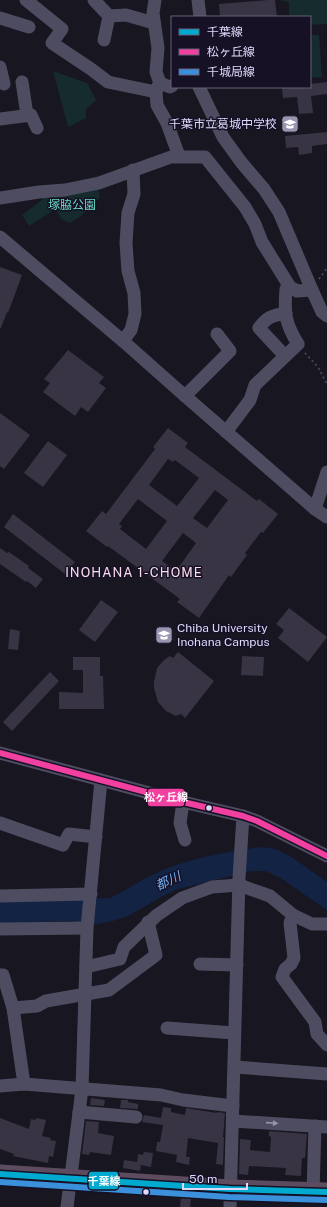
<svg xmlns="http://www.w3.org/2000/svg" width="327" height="1207" viewBox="0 0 327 1207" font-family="'Public Sans','Noto Sans JP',sans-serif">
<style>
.green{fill:#152b2d}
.water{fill:#132344}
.building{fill:#383443;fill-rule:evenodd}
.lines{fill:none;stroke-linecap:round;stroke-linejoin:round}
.path{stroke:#495360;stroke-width:1.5;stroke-dasharray:2 3;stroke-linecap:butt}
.minor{stroke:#4e4c61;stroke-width:13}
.highway{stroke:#5d4c5f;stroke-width:19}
.bus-1-casing{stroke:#161125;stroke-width:9}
.bus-2-casing{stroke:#161125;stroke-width:9}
.bus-3-casing{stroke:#161125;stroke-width:9}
.bus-1{stroke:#00a9ce;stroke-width:6}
.bus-2{stroke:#f240a1;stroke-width:6}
.bus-3{stroke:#3a90db;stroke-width:6}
.oneway{fill:#9692ae}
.bus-dot{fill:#dfd9fc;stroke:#161125;stroke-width:1.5}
.labels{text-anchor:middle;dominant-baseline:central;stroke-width:3;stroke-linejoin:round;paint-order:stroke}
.poi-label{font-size:12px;fill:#dfd9fc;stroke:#161125;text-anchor:end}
.park-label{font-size:12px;fill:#6ad7c2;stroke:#161125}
.neighbourhood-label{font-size:13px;letter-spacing:1px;fill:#fcdbee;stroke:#161125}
.water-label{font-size:13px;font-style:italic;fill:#6faff4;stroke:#161125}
.line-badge{stroke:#161125;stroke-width:1.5}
.badge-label{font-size:11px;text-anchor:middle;font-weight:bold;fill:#fff}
</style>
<rect width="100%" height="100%" fill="#181620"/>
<g class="green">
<path d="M279,0h48v24l-17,1v-8h-21v-15z"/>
<path d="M310,35h9l3,42 -12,1z"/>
<path d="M53,71l34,12 9,17 -10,9v9l-18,9z"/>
<path d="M97,185l3,12 -19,19 -11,7 -9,-4 -5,-10 -27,17 -7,-11 20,-15 2,-6z"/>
</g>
<path class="water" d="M261,847l15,2 17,9 34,24v28l-48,-33 -14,-6h-13l-74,18 -17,8 -33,19 -15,5 -20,4 -23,-4 -70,2v-24l110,-1c16,-7 30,-18 46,-25 33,-15 70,-21 105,-26z"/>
<g class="building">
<path d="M268,0h7l2,17h-57l-1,-13z"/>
<path d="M327,82v12l-16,2 2,17 -14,1 -2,-17 -14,1 -1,-11h28v-3z"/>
<path d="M327,132v12l-15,2v7l-13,2 -1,-8 -12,1 -1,-12z"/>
<path d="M0,267l22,8 -14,38 -1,-1 -6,16h-1z"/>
<path d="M68,350l36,27 -5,6 7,5 -18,24 -7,-5 -6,9 -32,-24 7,-9 -6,-4z"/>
<path d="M0,413l30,22 -26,34 -4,-3z"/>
<path d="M168,428l20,15 -3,4 72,54 2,-2 19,15 -15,19 -2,-1 -16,21 2,2 -16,22 -2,-2 -30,43 -22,-16 3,-3 -72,-53 -1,1 -21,-16 16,-20 4,3 49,-65 -2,-2zM168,459l5,3 2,-2 24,18 -22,28 -28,-21zM215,490l13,10 -21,28 -14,-10zM138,499l29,22 -21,28 -26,-20 2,-3 -3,-2zM183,533l13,10 -20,28 -14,-10z"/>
<path d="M48,441l19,14 -24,32 -19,-14z"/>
<path d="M13,514l62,48 -10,12 -61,-47z"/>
<path d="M0,548l7,5 2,-1 20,14 -1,2 15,11 -7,9 -9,-7 -1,1 -26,-18z"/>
<path d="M101,600l17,12 -23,30 -16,-12z"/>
<path d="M289,608l38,29 -19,25 -30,-24 6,-8 -8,-6z"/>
<path d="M10,629l10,2 -2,19 -10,-1z"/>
<path d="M178,652l36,29 -29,37 -4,-4 -5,2 -10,-5 -8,-9 -4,-14v-6l3,-14 7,-8 6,-4 3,2z"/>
<path d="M242,656l22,1 -1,19 -22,-1z"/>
<path d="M73,657h27v19h3l1,33h-45v-17l24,1v-23h-10z"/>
<path d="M50,672l9,9 -47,50 -9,-9z"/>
<path d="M91,1098l14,2 -1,6 -14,-1z"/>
<path d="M121,1100h7v2l10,2v5l-18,-1z"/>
<path d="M163,1107l8,1v4l14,3 1,-7 31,5v-1l8,1 -2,24h1l-1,28 -7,-1 2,-21 -30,-5 -2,19h4l-1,8 -13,-3 1,-7 -21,-4 1,-9h3l3,-17 -21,-3 2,-7 17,3z"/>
<path d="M0,1118l29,11 2,-10 5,1v-2l10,2 -4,16 9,2 -1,2 6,1 -3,16 -4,-1 -1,7 -35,-7 1,-2 -14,-5z"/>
<path d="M86,1121l13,1 -1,11 16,3 -3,19 -21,-3 -1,3 -7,-1z"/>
<path d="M269,1131l38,3 -2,24h-3l-1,18 -16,-1 1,-7 -37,-2 -1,9 -9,-1 1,-35 11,1 -1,10 20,2 1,-15 -2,-1z"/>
<path d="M144,1152l9,1 -2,14 -10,-2 -1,6 -17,-3 1,-8 13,2 1,-8 5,1z"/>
<path d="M181,1197l10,1 -1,9h-10z"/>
</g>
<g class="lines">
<g class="path">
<path d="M319,279l8,-11"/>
<path d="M305,353l13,14 9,17"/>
</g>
<g class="minor">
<path d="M26,0l36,29 -10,14 39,26 17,13 48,10"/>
<path d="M94,0l15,16 -5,24"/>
<path d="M155,0l-2,13 5,35 -2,24 4,11 10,4 2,-1"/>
<path d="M198,0l2,17"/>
<path d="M109,16l17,-1 28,8"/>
<path d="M0,18l29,9"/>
<path d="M0,67l4,17"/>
<path d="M22,82l5,33"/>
<path d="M158,86l-2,6 1,13 10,18 12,33"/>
<path d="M199,87l24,50 18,25 23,27 15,23 33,78 10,22 5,4"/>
<path d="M0,119l31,-4 6,13"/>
<path d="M0,198l39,-6 26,-2 34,-7 72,-26h34l40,50 10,17 7,18 28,45 7,4 15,-1"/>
<path d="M0,237l123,104 62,55 130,113 12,8"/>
<path d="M123,341l8,-11 4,-16 -1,-21 -6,-22 -2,-28 2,-30 6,-19 -1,-24"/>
<path d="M285,356l-26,-28c9,-12 13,-12 27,-15"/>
<path d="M185,396l45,-45 -13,-17"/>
<path d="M226,432l24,-32 5,-15 43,-41c-13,-21 -14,-31 -12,-55l4,-2"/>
<path d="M315,509l12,-37"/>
<path d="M0,753l183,49 60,14 14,5 70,35"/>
<path d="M183,802l-3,21 5,17"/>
<path d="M0,823l63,22 6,-11 27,3"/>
<path d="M0,896l91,-2"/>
<path d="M293,915l-3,8 4,35 -3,6 -6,5 -3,8 33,45 2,12 10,11"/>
<path d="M0,929l87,-1"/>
<path d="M200,964l37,1"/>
<path d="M86,967l34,-8 4,-12 33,-32 25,-17 30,-11 27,-2 31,11 23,19 19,9h15"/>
<path d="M0,975h3l10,33 11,76"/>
<path d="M13,1008l24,-2 9,-5 63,-11 47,-35 -8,-33"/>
<path d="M167,1028l67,5"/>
<path d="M235,1067l92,7"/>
<path d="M0,1086l24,-2 137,11 22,5 50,6"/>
<path d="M79,1112l57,5"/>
<path d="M233,1121l94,6"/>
<path d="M313,1192l2,-66"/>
<path d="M67,1207l15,-118 5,-161 14,-148"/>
<path d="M230,1207l9,-329 4,-62"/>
</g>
<path class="highway" d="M0,1174l230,15 97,3"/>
<defs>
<path id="bus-1" d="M0,1174l230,15 97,3"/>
<path id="bus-2" d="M0,753l183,49 60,14 14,5 70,35"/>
<path id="bus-3" d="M0,1182l229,15 98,3"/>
</defs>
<use href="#bus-1" class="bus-1-casing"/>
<use href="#bus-2" class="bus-2-casing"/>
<use href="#bus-3" class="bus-3-casing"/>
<use href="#bus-1" class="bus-1"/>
<use href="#bus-2" class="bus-2"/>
<use href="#bus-3" class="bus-3"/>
</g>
<defs><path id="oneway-solid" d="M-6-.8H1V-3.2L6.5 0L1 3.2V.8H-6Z"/></defs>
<use class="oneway" href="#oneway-solid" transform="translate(272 1123) rotate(4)"/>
<defs>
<symbol id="school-square" viewBox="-11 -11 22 22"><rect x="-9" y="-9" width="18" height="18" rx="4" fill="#9995af" stroke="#161125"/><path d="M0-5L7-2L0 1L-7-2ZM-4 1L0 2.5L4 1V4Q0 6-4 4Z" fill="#fff"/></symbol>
<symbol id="university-square" viewBox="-11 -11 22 22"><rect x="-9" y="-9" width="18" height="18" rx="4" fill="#9995af" stroke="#161125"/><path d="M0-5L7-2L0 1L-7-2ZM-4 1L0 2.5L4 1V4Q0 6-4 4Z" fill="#fff"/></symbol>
</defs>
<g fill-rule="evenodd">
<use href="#school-square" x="280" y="114" width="20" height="20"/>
<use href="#university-square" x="154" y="625" width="20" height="20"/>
</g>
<g class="bus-dot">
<circle cx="209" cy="808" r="3.5"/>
<circle cx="146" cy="1192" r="3.5"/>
</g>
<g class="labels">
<g class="poi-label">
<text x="277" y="124">千葉市立葛城中学校</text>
<text x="177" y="628" text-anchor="start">Chiba University<tspan x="177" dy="14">Inohana Campus</tspan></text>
</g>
<g class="park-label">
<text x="72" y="205">塚脇公園</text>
</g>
<g class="neighbourhood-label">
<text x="134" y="572">INOHANA 1-CHOME</text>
</g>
<g class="water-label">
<text transform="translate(168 881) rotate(-25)">都川</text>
</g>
</g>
<g class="line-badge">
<rect x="147" y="788" width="38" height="19" rx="4" fill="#f240a1"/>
<rect x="88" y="1171" width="31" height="19" rx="4" fill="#00a9ce"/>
</g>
<g class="badge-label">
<text x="166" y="801">松ヶ丘線</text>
<text x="104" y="1185">千葉線</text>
</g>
<rect x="171" y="16" width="140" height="72" fill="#161125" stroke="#66617b"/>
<rect x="179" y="29" width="20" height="6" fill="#00a9ce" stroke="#66617b"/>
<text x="207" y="36" font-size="12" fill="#dfd9fc">千葉線</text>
<rect x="179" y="49" width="20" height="6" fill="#f240a1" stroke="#66617b"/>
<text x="207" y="56" font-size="12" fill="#dfd9fc">松ヶ丘線</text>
<rect x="179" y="69" width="20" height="6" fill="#3a90db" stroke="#66617b"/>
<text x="207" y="76" font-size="12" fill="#dfd9fc">千城局線</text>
<path d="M183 1183v6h64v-6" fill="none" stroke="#dfd9fc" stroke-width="2"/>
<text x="189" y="1183" font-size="12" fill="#dfd9fc" stroke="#161125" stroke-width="3" paint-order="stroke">50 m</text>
</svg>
